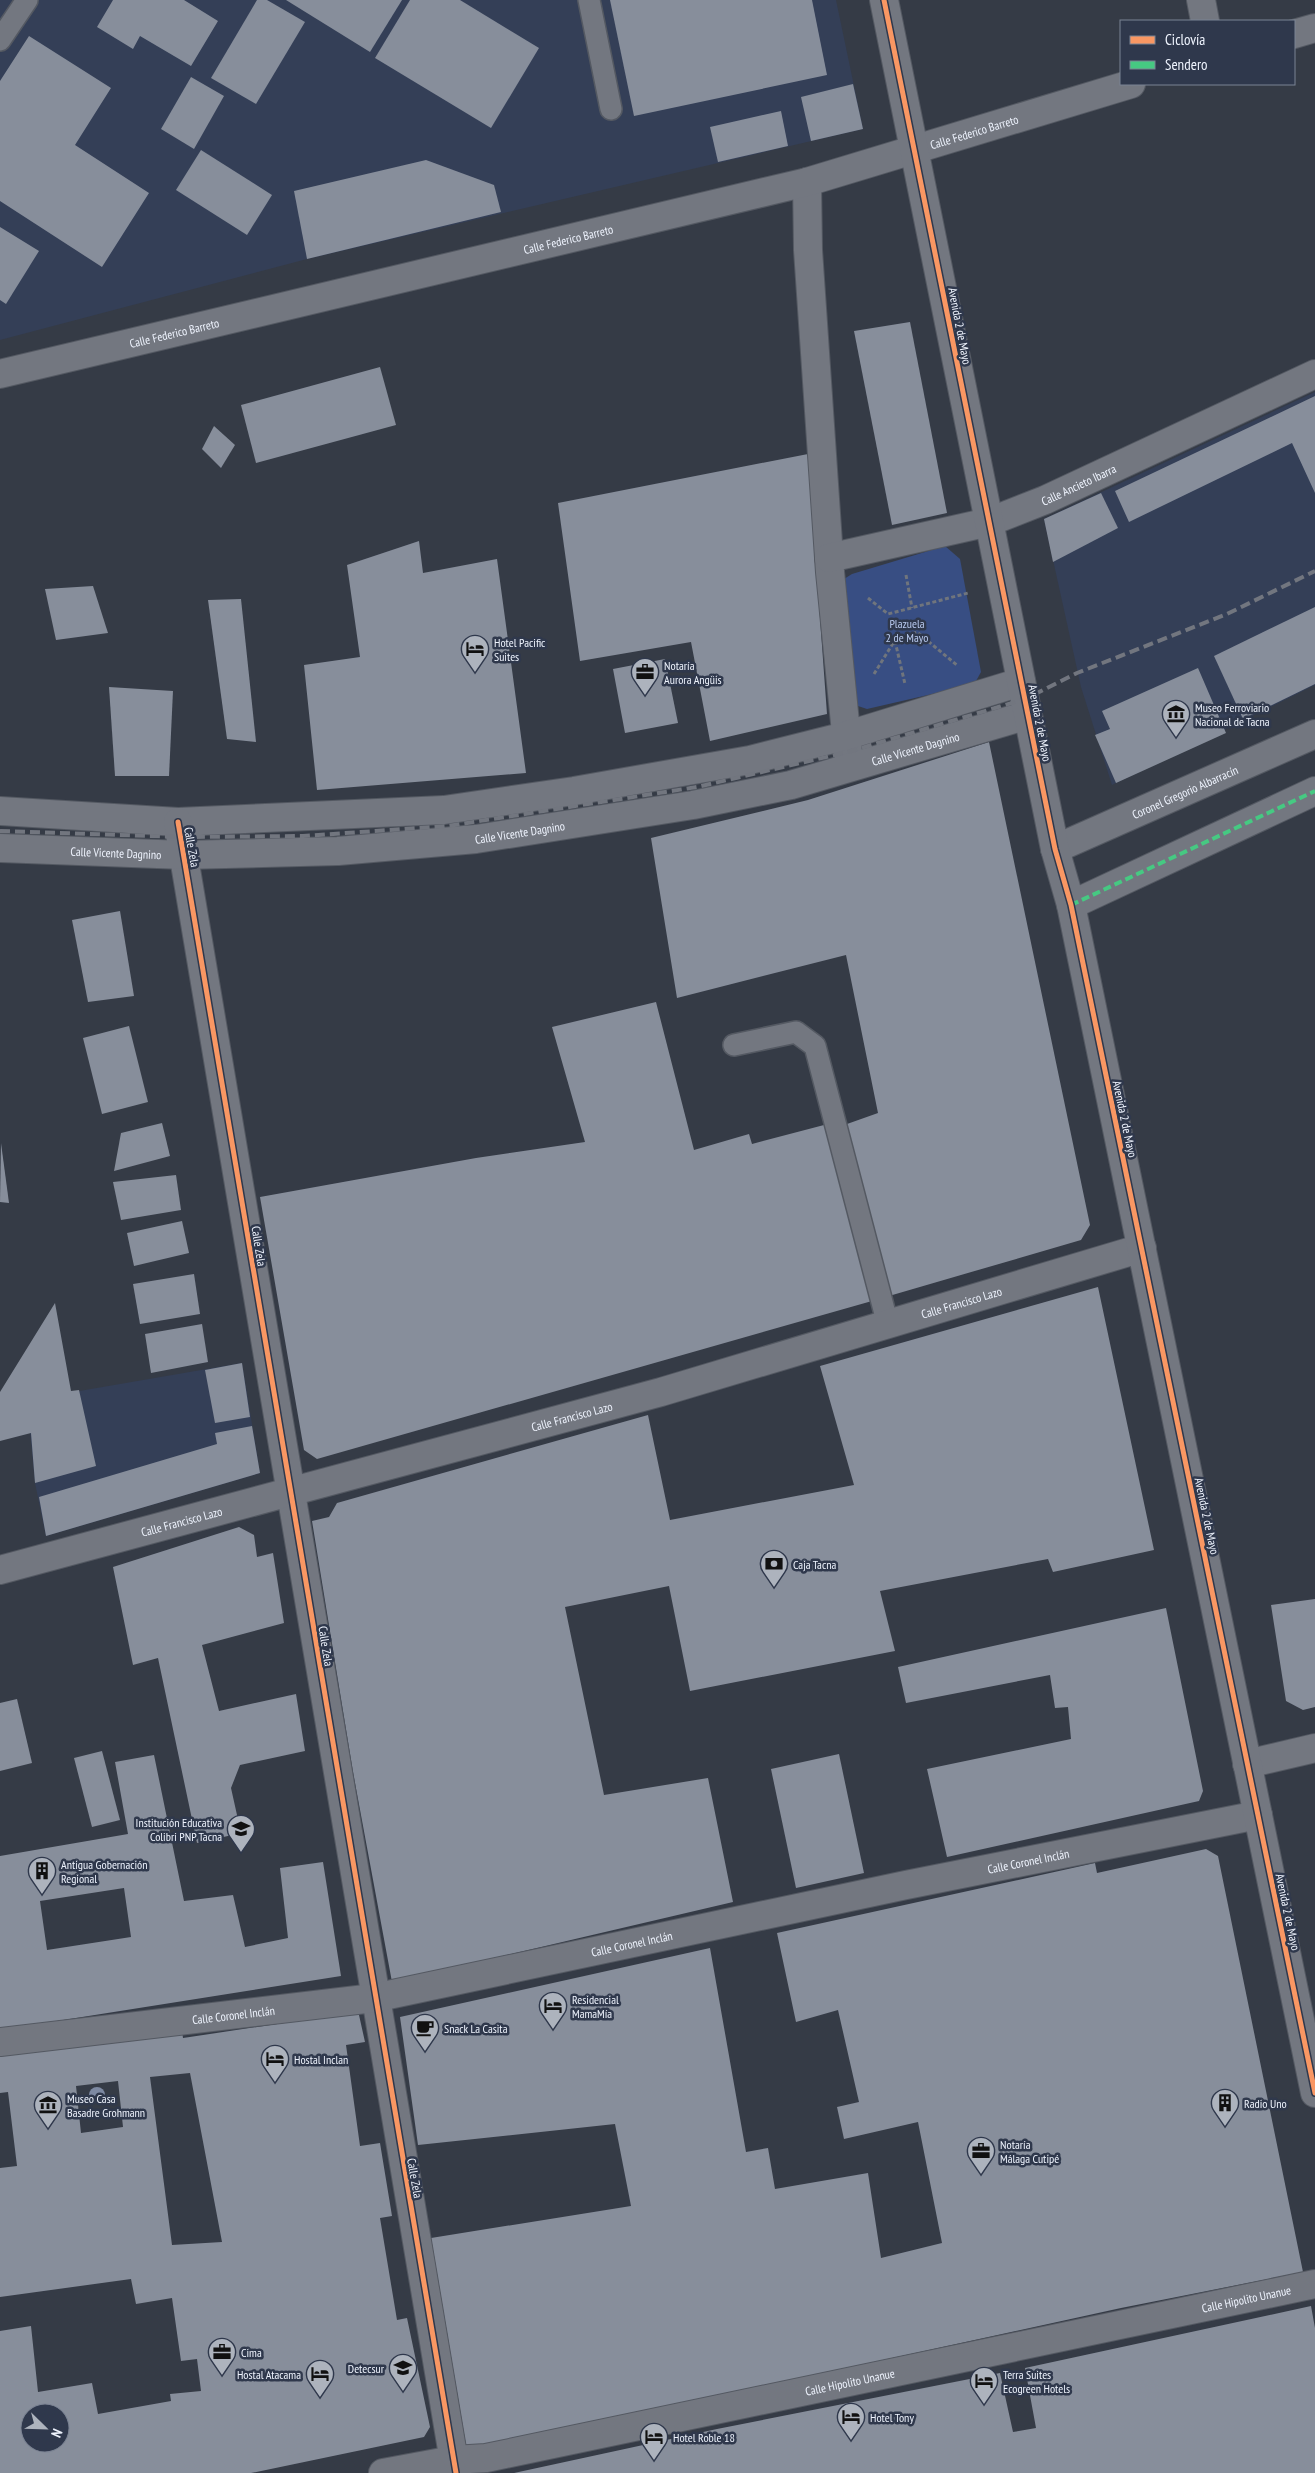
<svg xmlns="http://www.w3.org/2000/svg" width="1315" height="2473" viewBox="0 0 1315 2473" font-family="'PT Sans Narrow',sans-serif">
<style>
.built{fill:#343f57}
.green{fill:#384e83}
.building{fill:#878e9b;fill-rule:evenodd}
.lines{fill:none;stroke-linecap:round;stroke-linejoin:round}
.service-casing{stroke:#545962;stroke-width:24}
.minor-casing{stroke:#545962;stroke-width:30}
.tertiary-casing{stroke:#545962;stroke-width:30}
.path{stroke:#70757d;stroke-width:3;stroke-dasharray:4 2.5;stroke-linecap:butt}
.service{stroke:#737780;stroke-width:21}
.minor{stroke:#737780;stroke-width:28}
.tertiary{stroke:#737780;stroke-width:28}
.rail{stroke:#72767f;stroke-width:4;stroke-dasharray:10 5;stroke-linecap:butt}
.quiet{stroke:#46c982;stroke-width:4;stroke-dasharray:8 4;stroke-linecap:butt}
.cycleway-casing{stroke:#2f384c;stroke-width:8}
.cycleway{stroke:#f99763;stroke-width:5}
.tree{fill:#7d89a2}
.labels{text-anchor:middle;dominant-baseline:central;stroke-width:5;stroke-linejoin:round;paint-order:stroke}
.street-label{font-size:12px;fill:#eef3fd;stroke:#2f384c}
.park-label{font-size:12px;fill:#b8c9ee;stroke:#2f384c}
.poi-label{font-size:12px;fill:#eef3fd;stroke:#2f384c;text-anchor:start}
</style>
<rect width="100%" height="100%" fill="#353b46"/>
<g class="built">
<path d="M0,0h836l27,129 -556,130 -307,81z"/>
<path d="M1315,392v293l-203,100 -31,-98 -37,-168z"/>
<path d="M242,1363l18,110 -214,63 -11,-53 -8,-83z"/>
</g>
<path class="green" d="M945,546l15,13 21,113 -5,9 -9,5 -100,23 -12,-4 -11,-126 8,-5z"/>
<g class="building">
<path d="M113,0h71l34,21 -27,45 -51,-30 -7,13 -36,-22z"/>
<path d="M257,0h10l38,22 -49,82 -45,-26z"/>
<path d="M286,0h116l-32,52z"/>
<path d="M410,0h50l79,48 -48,80 -116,-70z"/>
<path d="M610,0h202l15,75 -193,41z"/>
<path d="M29,36l82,52 -36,57 74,48 -47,74 -102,-66v-120z"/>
<path d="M191,77l33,19 -30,53 -33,-20z"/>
<path d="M853,84l10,45 -52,12 -10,-44z"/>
<path d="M781,111l7,35 -70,16 -8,-35z"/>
<path d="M201,150l71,45 -25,40 -71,-45z"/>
<path d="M426,160l68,25 7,27 -194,47 -13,-68z"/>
<path d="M0,227l39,24 -33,53 -6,-4z"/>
<path d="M910,322l37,191 -55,12 -38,-194z"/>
<path d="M380,367l16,58 -140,38 -15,-58z"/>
<path d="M1315,396v97l-23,-50 -163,79 -14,-31z"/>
<path d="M214,426l21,19 -14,23 -19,-19z"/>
<path d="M808,454l19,260 -117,27 -19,-99 -111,19 -22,-158z"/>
<path d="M1101,493l17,35 -65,34 -9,-43z"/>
<path d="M419,541l4,32 74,-14 29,214 -209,17 -13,-125 56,-8 -13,-92z"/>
<path d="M93,586l15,47 -52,7 -11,-51z"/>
<path d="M241,599l15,143 -29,-3 -19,-139z"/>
<path d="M1315,607v77l-72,35 -29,-63z"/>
<path d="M665,659l13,64 -53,10 -12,-64z"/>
<path d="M1198,668l28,65 -110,50 -21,-48 15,-6 -8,-18z"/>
<path d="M109,687l64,4 -4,85h-54z"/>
<path d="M989,742l101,483 -9,15 -192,56 -42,-172 31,-11 -32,-158 -169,43 -26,-160 157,-38z"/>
<path d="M120,911l14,85 -46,6 -16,-82z"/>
<path d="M656,1002l38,148 55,-16 3,10 72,-19 48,176 -555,158 -13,-9 -44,-253 216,-39 109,-16 -33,-115z"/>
<path d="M129,1026l19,76 -46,12 -19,-76z"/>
<path d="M162,1123l8,33 -56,15 7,-38z"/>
<path d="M1,1143l8,60 -9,-1z"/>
<path d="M176,1175l5,35 -60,10 -8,-38z"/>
<path d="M182,1221l7,32 -55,13 -7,-33z"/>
<path d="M194,1274l6,40 -60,10 -7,-40z"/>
<path d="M1098,1287l56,263 -101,22 -5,-13 -168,32 15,60 -205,40 -21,-105 -104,21 39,188 104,-17 25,124 -341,80 -39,-210 -41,-251 17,-4 8,-14 311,-88 22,105 184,-35 -34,-119z"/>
<path d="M55,1303l16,88 8,-1 17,76 -61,17 -4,-50 -31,8v-49z"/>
<path d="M202,1324l6,38 -57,11 -6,-39z"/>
<path d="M242,1363l8,54 -35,6 -10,-53z"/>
<path d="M252,1426l8,47 -214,63 -7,-39 178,-53 -2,-11z"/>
<path d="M239,1527l15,8 3,22 16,-4 11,70 -82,22 17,66 77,-17 9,57 -65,14 -9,23 10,45 -44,10 -39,-185 -25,7 -20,-98z"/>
<path d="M1315,1599v108l-12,3 -17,-9 -15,-96z"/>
<path d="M1166,1608l37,183 -4,10 -252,56 -20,-88 144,-30 -3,-32 -13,1 -5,-33 -144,28 -8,-36z"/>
<path d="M17,1699l15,64 -32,8v-68z"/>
<path d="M102,1751l18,69 -28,7 -18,-69z"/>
<path d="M839,1754l25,119 -68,15 -25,-119z"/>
<path d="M154,1755l30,146 49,-6 12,52 43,-9 -8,-70 43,-6 18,114 -341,54v-174l128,-22 -13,-72zM124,1888l7,49 -84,13 -7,-49z"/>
<path d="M1206,1849l12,7 85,416 -182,36 -654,143 -36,-213 200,-32 -16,-82 -197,21 -18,-128 310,-69 36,204 22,-4 7,41 93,-16 13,85 61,-15 -24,-121 -74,17 -7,-32 22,-5 -21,-92 -42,12 -19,-89 318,-70 2,10z"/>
<path d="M357,2006l8,36 -19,3 14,101 20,-3 12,73 -12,2 17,102 10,-2 23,109 -6,10 -173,36h-251v-142l31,-5 7,66 54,-9 6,31 73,-13 -1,-7 31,-3 -4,-32 -16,2 -9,-63 -36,6 -5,-25 -131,18v-129l17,-2 -9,-74 -8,1v-37l182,-25 1,7 114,-17 -2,-5zM190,2073l32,169 -50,3 -22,-168zM118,2081l5,46 -42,6 -5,-47zM30,2413h30v30h-30z"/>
<path d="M1311,2306l4,22v145h-801l203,-44 283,-56 13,59 23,-4 -11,-60z"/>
</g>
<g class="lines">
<defs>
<g id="service">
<path d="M589,0l22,109"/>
<path d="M0,40l27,-40"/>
<path d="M734,1045l62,-13 19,14 73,279"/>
</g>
<g id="minor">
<path d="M1201,0l4,21"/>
<path d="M1294,34l21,-6"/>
<path d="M807,182l1,68 22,322 18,181"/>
<path id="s1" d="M0,374l807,-192 324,-98"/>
<path id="s2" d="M829,558l160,-36 56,-22 270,-126"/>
<path d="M0,811l178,11 266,-12 130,-19 176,-31 95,-24 176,-54"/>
<path d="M178,822l278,1651"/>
<path id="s3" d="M0,848l184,7 154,-4 138,-12 217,-34 98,-20 237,-70"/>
<path id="s4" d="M1055,849l260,-115"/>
<path d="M1071,905l244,-114"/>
<path id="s5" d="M0,1570l661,-178 481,-144"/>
<path d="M1247,1764l68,-16"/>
<path id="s6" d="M0,2042l374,-44 532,-113 352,-70"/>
<path id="s7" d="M383,2473l70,-13 33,-2 829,-174"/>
</g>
<path id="tertiary" d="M884,0l171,849 16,56 244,1188"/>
</defs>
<use href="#service" class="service-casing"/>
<use href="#minor" class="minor-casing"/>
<use href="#tertiary" class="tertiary-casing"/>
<g class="path">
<path d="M906,575l6,33"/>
<path d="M868,598l20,16 80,-21"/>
<path d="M895,641l10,43"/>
<path d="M874,674l21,-34 22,-8 41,34"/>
</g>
<use href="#service" class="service"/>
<use href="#minor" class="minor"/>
<use href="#tertiary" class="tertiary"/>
<path class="rail" d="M0,831l180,6 123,-1 145,-10 249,-39 151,-35 177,-53 52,-26 150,-59 88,-43"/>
<path class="quiet" d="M1071,905l244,-114"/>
<defs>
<g id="cycleway">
<path d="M884,0l171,849 16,56 244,1188"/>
<path d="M178,822l278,1651"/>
</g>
</defs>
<use href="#cycleway" class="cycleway-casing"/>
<use href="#cycleway" class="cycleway"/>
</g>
<circle class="tree" cx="97" cy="2095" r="8"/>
<defs>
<symbol id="hotel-pin" viewBox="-11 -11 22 30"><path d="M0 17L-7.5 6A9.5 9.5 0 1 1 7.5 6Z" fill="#adb3bd" stroke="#2f384c"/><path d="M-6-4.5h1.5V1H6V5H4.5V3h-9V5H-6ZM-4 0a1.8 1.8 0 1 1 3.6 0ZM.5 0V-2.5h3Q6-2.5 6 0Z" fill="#111"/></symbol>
<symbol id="office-pin" viewBox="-11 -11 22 30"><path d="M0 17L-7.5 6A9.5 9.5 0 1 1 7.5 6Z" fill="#adb3bd" stroke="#2f384c"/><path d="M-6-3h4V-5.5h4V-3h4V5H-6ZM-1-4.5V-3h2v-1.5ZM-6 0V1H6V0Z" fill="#111"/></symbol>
<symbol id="museum-pin" viewBox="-11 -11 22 30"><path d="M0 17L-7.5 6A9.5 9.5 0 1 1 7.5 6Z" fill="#adb3bd" stroke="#2f384c"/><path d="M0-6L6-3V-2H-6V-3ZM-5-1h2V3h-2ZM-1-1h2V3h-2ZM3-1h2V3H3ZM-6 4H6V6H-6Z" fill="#111"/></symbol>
<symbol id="bank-pin" viewBox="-11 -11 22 30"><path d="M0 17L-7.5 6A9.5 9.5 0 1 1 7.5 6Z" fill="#adb3bd" stroke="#2f384c"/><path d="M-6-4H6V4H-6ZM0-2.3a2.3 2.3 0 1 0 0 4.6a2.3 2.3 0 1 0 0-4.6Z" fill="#111"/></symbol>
<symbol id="school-pin" viewBox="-11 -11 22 30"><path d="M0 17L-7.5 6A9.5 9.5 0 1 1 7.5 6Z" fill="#adb3bd" stroke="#2f384c"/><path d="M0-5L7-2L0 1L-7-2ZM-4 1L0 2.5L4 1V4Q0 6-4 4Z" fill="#111"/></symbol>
<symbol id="building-pin" viewBox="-11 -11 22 30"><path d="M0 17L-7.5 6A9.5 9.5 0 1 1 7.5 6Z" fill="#adb3bd" stroke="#2f384c"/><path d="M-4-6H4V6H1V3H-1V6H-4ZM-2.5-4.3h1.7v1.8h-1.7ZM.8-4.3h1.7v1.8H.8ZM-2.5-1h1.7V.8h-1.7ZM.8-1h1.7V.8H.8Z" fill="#111"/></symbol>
<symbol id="cafe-pin" viewBox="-11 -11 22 30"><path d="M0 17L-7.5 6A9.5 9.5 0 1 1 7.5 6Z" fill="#adb3bd" stroke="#2f384c"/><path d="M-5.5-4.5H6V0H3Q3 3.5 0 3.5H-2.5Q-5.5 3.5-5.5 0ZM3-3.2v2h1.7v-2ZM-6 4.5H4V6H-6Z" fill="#111"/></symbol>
</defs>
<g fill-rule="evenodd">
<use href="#hotel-pin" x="459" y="633" width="32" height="43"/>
<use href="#office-pin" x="629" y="656" width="32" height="43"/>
<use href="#museum-pin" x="1160" y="698" width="32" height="43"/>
<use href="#bank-pin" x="758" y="1548" width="32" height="43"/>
<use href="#school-pin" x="225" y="1813" width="32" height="43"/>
<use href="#building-pin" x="26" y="1855" width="32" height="43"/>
<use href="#hotel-pin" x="537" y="1990" width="32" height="43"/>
<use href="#cafe-pin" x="409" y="2012" width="32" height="43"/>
<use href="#hotel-pin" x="259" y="2043" width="32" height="43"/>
<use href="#building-pin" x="1209" y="2087" width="32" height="43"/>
<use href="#museum-pin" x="32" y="2089" width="32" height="43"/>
<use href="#office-pin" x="965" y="2135" width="32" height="43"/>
<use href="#office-pin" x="206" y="2336" width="32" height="43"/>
<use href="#school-pin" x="387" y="2352" width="32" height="43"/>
<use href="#hotel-pin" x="304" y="2358" width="32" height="43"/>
<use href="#hotel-pin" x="968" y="2365" width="32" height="43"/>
<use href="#hotel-pin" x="835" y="2401" width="32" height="43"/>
<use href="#hotel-pin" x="638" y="2421" width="32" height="43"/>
</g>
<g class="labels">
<g class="street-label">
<text stroke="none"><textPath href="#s1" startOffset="1004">Calle Federico Barreto</textPath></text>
<text stroke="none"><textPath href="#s1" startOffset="584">Calle Federico Barreto</textPath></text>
<text transform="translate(960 326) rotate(79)">Avenida 2 de Mayo</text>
<text stroke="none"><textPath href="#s1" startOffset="179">Calle Federico Barreto</textPath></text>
<text stroke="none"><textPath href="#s2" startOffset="261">Calle Ancieto Ibarra</textPath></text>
<text transform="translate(1040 723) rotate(79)">Avenida 2 de Mayo</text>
<text stroke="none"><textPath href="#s3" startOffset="926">Calle Vicente Dagnino</textPath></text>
<text stroke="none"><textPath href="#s4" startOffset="142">Coronel Gregorio Albarracín</textPath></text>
<text stroke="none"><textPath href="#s3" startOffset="521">Calle Vicente Dagnino</textPath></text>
<text transform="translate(192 847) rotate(80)">Calle Zela</text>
<text stroke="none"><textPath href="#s3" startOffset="116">Calle Vicente Dagnino</textPath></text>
<text transform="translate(1125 1119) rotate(78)">Avenida 2 de Mayo</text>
<text transform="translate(259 1246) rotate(81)">Calle Zela</text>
<text stroke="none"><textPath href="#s5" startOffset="998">Calle Francisco Lazo</textPath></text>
<text stroke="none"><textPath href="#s5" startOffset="592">Calle Francisco Lazo</textPath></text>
<text transform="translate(1207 1516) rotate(78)">Avenida 2 de Mayo</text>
<text stroke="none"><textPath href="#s5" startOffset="188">Calle Francisco Lazo</textPath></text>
<text transform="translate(326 1646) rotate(81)">Calle Zela</text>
<text stroke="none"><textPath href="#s6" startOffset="1045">Calle Coronel Inclán</textPath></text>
<text transform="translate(1288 1912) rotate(78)">Avenida 2 de Mayo</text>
<text stroke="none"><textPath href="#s6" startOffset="640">Calle Coronel Inclán</textPath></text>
<text stroke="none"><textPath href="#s6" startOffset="235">Calle Coronel Inclán</textPath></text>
<text transform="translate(415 2178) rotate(80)">Calle Zela</text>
<text stroke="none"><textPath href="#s7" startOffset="881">Calle Hipolito Unanue</textPath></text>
<text stroke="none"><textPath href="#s7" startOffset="476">Calle Hipolito Unanue</textPath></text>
</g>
<g class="park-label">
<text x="907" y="623">Plazuela<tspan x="907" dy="14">2 de Mayo</tspan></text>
</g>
<g class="poi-label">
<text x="494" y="642">Hotel Pacific<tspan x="494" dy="14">Suites</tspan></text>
<text x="664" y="665">Notaría<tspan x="664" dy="14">Aurora Angüis</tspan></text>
<text x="1195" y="707">Museo Ferroviario<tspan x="1195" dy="14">Nacional de Tacna</tspan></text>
<text x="793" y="1564">Caja Tacna</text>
<text x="222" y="1822" text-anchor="end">Institución Educativa<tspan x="222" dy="14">Colibri PNP Tacna</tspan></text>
<text x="61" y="1864">Antigua Gobernación<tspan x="61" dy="14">Regional</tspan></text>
<text x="572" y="1999">Residencial<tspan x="572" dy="14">MamaMía</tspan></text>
<text x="444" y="2028">Snack La Casita</text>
<text x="294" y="2059">Hostal Inclan</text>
<text x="67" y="2098">Museo Casa<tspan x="67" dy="14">Basadre Grohmann</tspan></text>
<text x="1244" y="2103">Radio Uno</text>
<text x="1000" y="2144">Notaría<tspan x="1000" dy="14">Málaga Cutipé</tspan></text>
<text x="241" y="2352">Cima</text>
<text x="384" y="2368" text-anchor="end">Detecsur</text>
<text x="301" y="2374" text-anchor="end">Hostal Atacama</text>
<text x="1003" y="2374">Terra Suites<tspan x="1003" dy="14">Ecogreen Hotels</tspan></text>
<text x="870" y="2417">Hotel Tony</text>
<text x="673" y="2437">Hotel Roble 18</text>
</g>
</g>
<rect x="1120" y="20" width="175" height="65" fill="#2f384c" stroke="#7b8393"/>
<rect x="1130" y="36" width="25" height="8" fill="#f99763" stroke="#7b8393"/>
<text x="1165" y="45" font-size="15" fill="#eef3fd">Ciclovía</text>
<rect x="1130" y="61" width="25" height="8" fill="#46c982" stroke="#7b8393"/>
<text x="1165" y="70" font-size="15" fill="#eef3fd">Sendero</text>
<g transform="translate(45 2428) rotate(113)"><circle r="24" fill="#2f384c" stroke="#7b8393"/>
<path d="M0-4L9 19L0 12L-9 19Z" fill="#adb3bd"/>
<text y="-8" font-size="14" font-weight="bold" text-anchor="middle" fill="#eef3fd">N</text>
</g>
</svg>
